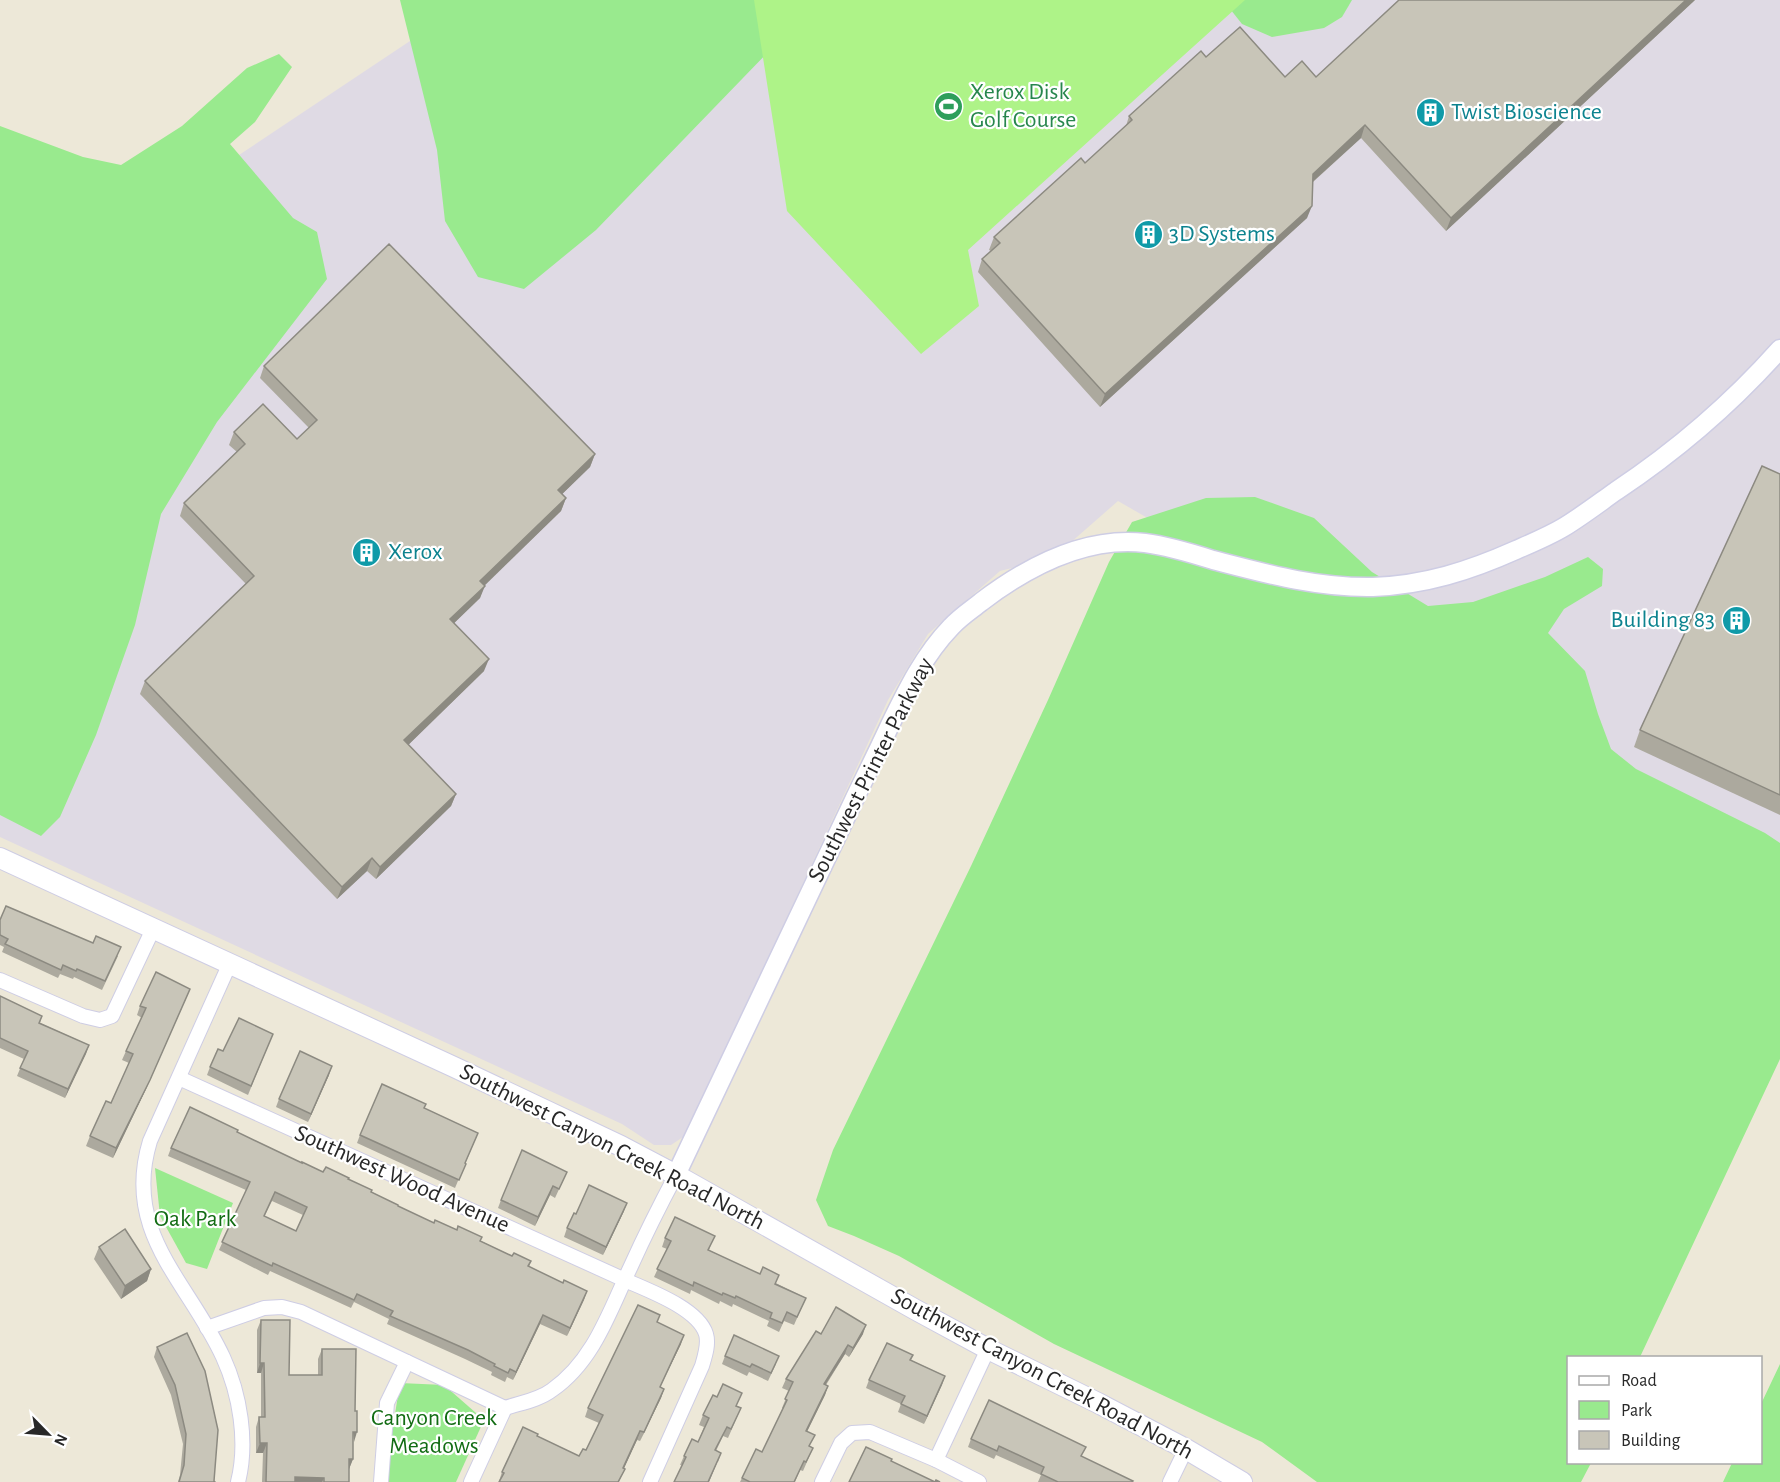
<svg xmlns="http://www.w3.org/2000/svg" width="1780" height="1482" viewBox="0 0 1780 1482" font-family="'Alegreya Sans',sans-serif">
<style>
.industrial{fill:#dfdae4}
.green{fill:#99ea8e}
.pitch{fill:#aef388}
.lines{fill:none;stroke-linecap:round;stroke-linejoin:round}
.minor-casing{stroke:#cecde4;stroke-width:16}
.tertiary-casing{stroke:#cecde4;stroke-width:21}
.secondary-casing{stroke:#cecde4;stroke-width:22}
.minor{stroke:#fff;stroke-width:14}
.tertiary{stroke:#fff;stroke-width:18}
.secondary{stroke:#fff;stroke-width:20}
.wall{fill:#aca99e;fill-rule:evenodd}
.shaded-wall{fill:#8c8a81}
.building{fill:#c8c5b8;stroke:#8c8a81;stroke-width:1.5;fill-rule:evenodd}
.labels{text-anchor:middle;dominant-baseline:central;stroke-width:4.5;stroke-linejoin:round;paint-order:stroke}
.leisure-label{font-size:24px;fill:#27864d;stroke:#fff;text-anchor:start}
.culture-label{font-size:24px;fill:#0d838f;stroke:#fff;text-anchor:start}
.street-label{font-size:24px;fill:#282828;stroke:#fff}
.park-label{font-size:24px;fill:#126c13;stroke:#fff}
</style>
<rect width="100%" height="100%" fill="#ede8d8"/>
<path class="industrial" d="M477,0h1303v881l-662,-380 -65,57 -53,13 -72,63 -40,66 -202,435 -15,10h-17l-32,-21 -622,-287v-298l233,-380 231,-154z"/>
<g class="green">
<path d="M400,0h410l-11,20 -203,210 -72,59 -46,-12 -33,-56 -8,-71z"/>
<path d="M1223,0h129l-10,17 -18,11 -52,9 -30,-13z"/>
<path d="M279,54l13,13 -37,55 -25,22 63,74 24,14 10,47 -110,143 -56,92 -26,111 -39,110 -36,82 -19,19 -41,-21v-689l83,31 38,8 61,-39 65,-58z"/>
<path d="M1255,497l59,21 58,54 56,34 45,-4 72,-25 43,-20 15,12 -1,17 -38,23 -16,24 37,38 13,43 13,35 25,20 129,64 15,10v216l-140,298 -72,1v104l23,1 -10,19h-264l-55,-40 -208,-98 -155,-88 -45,-20 -26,-10 -12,-26 17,-50 138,-284 77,-166 61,-138 23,-40 74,-24z"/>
<path d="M155,1168l78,35 -26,66 -21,-6 -26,-47z"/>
<path d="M1780,1364v118h-57l9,-19 28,-1 1,-58z"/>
<path d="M400,1383l44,2 40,35 -28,62h-67l-1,-25z"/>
</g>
<path class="pitch" d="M754,0h491l-277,250 11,56 -58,48 -134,-143z"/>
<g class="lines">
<defs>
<g id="minor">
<path d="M230,963l-80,178c-28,92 38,140 73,216 17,37 25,85 15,125"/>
<path d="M0,980l83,36 17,4 12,-4 41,-87"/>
<path d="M179,1078l446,202c22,10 73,28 81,54 3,10 -1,22 -4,32l-52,116"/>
<path d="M207,1328l57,-20 18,-1 19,5 204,96"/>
<path d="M505,1408c15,-5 34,-8 47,-18 42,-29 58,-80 79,-124 14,-31 29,-61 45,-91"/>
<path d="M936,1460l52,-111"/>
<path d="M381,1482l6,-79 20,-41"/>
<path d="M471,1482l34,-74"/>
<path d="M822,1482l19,-39 11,-10 18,-1 66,28 43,22"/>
<path d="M1170,1482l16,-33"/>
</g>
<path id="tertiary" d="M676,1175c60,-124 117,-249 177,-373 12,-25 25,-51 37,-77 17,-35 34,-70 61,-98 9,-10 20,-17 30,-25 46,-35 104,-66 164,-59 23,3 46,10 68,17 54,14 104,28 160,27 52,-2 96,-16 143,-37 16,-7 33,-14 48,-23 18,-11 35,-24 52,-36 60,-40 116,-88 164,-142"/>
<path id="secondary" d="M0,858l454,209 167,79 55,29 240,135 72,39 110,54 88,46 56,33"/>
</defs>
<use href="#minor" class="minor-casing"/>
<use href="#tertiary" class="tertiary-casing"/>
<use href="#secondary" class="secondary-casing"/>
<use href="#minor" class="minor"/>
<use href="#tertiary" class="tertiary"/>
<use href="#secondary" class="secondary"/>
</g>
<g class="wall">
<path d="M1695,0l-249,231 -85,-93 -48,44 -6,36 -207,189 -122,-135 4,-13 9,-8 -2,-1 5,-13 91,-74 41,-37 3,-10 77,-59 79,20h31z"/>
<path d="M264,366l331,88 -5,13 -28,27 4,4 -5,13 -77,74 -4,13 -26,25 30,48 -76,74 48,49 -5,12 -75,73 -9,-8 -30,28 -197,-205 5,-13 101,-97 -66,-68 4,-13 53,-51 -8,-7 5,-13 63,7 12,-11 -49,-50z"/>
<path d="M1780,474v341l-146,-68 6,-17z"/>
<path d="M0,920l118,36 -16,34 -28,-13 -1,2 -13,-5 -2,4 -56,-26 2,-5 -4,-2z"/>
<path d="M190,989l-44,100 -33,69 -27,-12 4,-10 21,-33 18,-40 -7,-3 4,-9 16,-33 -5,-3 3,-9z"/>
<path d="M0,996l42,20 -2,7 49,22 -24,53 -48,-22 7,-17 -24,-11z"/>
<path d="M273,1034l-25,61 -41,-20 3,-8 13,-16z"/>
<path d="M329,1075l-21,47 -32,-15 3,-8z"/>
<path d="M424,1108l54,25 -23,55 -98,-45 3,-8z"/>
<path d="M237,1132l65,31 21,9 25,7 50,27 36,17 47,18 31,15 19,5 -2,6 34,16 24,8 -20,45 -27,-12 -27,56 -6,-3 -2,5 -14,-7 1,-3 -27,-13 -78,-35 2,-5 -35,-17 -3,6 -81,-37 -2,4 -49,-25 27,-60 -78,-34 3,-8zM272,1201l31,14 -7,16 -32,-14z"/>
<path d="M567,1172l-12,26 -5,-3 -15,31 -37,-18 3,-8z"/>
<path d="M624,1211l-21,44 -39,-18 3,-9 9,-14z"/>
<path d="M665,1238l46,6 -2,6 97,48 -12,27 -10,-4 -5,11 -12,-6 2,-5 -36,-17 -1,3 -12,-6 -1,3 -28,-14 -1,4 -36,-17 13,-28 -5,-2z"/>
<path d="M99,1247l52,22 -4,12 -26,18 -27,-40z"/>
<path d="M261,1320l28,55h29v-16l4,-10 31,93v17l-4,10v13h-87l1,-29h-7v-26l3,-10h2v-44h-4v-43z"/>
<path d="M657,1323l24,21 -21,43 4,2 -3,9 -21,43 -3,-1 -13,28 1,1 -6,13h-120v-1l3,-9 35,-36 42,20 7,-6 13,-27 -14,-6 3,-9z"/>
<path d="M187,1333l27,148 1,1h-37l2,-7 3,-31 -12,-49 -17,-38 3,-10z"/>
<path d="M821,1334h42l-14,23 -4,-3 -19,31 2,1 -3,9 -18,36 3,15 3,2 -10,23 -3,-1 -5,12h-55l2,-4 20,-26 21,-44h-1l7,-17 -7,-3 4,-9z"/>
<path d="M913,1355l-2,5 34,16 -21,48 -26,-12 3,-8 -35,-16 3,-8z"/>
<path d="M725,1356l51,8 -8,17 -19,-9 -2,4 -25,-12z"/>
<path d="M717,1397l24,11 -13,30 -5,-2 -7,15 5,2 -3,9 -38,3 4,-9 14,-14 6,-15 -5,-2 4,-10z"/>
<path d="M971,1439l111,18 50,25h-94l3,-7 -45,-20 -2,4 -26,-12z"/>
</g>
<g class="shaded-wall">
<path d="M1686,0h9l-249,231 5,-13z"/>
<path d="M1365,125l-4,13 -53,48 5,-12z"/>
<path d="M1312,206l-5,12 -207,189 5,-13z"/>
<path d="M595,454l-5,13 -37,36 5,-13z"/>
<path d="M566,498l-5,13 -85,83 4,-13z"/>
<path d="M485,586l-5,12 -34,33 4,-12z"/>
<path d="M489,659l-5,12 -84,82 4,-13z"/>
<path d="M456,794l-5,12 -75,73 4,-12z"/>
<path d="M372,858l-5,13 -30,28 5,-12z"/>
<path d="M190,989l-44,100 -33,69 3,-10z"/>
<path d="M89,1045l-3,9 -21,44 3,-9z"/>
<path d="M332,1066l-3,9 -21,47 3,-8z"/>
<path d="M553,1186l-3,9 -15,31 3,-9z"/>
<path d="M627,1203l-3,8 -21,44 3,-8z"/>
<path d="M151,1269l-4,12 -26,18 4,-13z"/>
<path d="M587,1291l-3,9 -17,36 3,-8z"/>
<path d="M543,1315l-3,9 -27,56 3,-8z"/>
<path d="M866,1325l-3,9 -14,23 4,-9z"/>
<path d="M684,1335l-3,9 -25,51 4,-8z"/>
<path d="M848,1345l-3,9 -25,39 4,-9z"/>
<path d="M260,1363h4l-3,10h-4z"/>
<path d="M945,1376l-3,9 -18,39 3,-8z"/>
<path d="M828,1386l-3,9 -22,45 3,-9z"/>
<path d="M664,1389l-3,9 -21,43 4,-9z"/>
<path d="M640,1431l-3,9 -17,37 3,-9z"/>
<path d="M353,1432h4l-3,10z"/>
<path d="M260,1443h7l-4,10h-7z"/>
<path d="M721,1453l-12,29h-1z"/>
<path d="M349,1459h4l-4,10z"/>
<path d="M295,1477l29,1 -2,4h-29z"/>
</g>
<g class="building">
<path d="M1399,0h287l-235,218 -86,-93 -52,49 -1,32 -207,188 -123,-135 18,-16 -6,-6 87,-79 4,5 47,-43 -3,-4 72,-65 5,6 34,-30 45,50 17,-16 14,16z"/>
<path d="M389,244l206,210 -37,36 8,8 -86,83 5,5 -35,33 39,40 -85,81 52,54 -76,73 -8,-9 -30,29 -197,-206 109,-105 -70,-73 61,-59 -11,-12 29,-28 34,35 20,-19 -53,-54z"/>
<path d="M1762,466l18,8v321l-140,-65z"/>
<path d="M6,906l87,37 3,-7 25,11 -16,34 -28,-12 -1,2 -13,-6 -2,5 -56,-26 3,-5 -8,-4v-15z"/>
<path d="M156,972l34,17 -40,91 -34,68 -26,-12 16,-35 5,2 22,-49 -7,-3 20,-43 -6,-2z"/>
<path d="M0,996l42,20 -3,7 50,22 -21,44 -48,-21 8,-17 -28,-13z"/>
<path d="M239,1018l34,16 -22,52 -41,-19 8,-18 5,2z"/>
<path d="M300,1051l32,15 -21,48 -32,-15z"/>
<path d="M382,1084l44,20 -2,4 54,25 -13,30 1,1 -7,16 -99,-45z"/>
<path d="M190,1107l48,23 -1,2 65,31v-1l21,10 3,-5 23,11 -1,1 24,11 -1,2 27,13v1l36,17 1,-3 22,10 1,-4 24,11 -2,4 32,15 2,-3 17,8 -3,5 35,17 1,-3 23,11 -17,37 -27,-13 -27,57 -6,-3 -2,4 -14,-7 1,-2 -27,-14 -78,-34 3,-5 -36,-17 -3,6 -81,-37 -1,3 -50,-24 28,-60 -79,-34zM275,1192l32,15 -11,24 -32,-15z"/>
<path d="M522,1150l45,22 -8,17 -6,-3 -15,31 -37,-17z"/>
<path d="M589,1185l38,18 -21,44 -39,-19 7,-15 2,1z"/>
<path d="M675,1217l40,19 -7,14 52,24 3,-7 16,8 -4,9 31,14 -9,19 -10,-5 -5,11 -12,-5 2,-5 -36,-17 -1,2 -12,-5 -1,2 -28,-13 -1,4 -36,-17 14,-28 -6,-3z"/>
<path d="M125,1229l26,40 -26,17 -26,-39z"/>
<path d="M638,1305l22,10 -3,7 27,13 -24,52 4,2 -20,43 -4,-1 -17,37 2,1 -7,13h-119l5,-9 -2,-1 21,-45 15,7 -1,2 42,20 4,-7 3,1 17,-35 -15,-7z"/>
<path d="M836,1307l30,18 -13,23 -5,-3 -24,39 4,2 -22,45 9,4 -6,11 4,2 -7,14 -2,-1 -10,21h-44l-8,-4 14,-29 6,3 25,-52 -2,-1 8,-17 -7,-3 30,-48 5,3z"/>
<path d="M261,1320h29l-1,55h33v-26h34l-1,62h2v21h-4v27h-4v23h-25v-4l-29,-1v5h-29l1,-39h-7l-1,-26h6l-1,-54h-4z"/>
<path d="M187,1333l18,38 13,59 -4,51 1,1h-36l5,-17 2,-31 -11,-49 -18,-38z"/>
<path d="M734,1335l45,21 -8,17 -19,-9 -2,3 -25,-11z"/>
<path d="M887,1343l26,12 -3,5 35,16 -18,40 -26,-12 4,-8 -36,-16z"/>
<path d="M723,1384l19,9 -6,13 5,2 -10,21 -4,-2 -12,23 6,3 -13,29h-34l12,-25 -2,-1 8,-17 6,3 11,-24 -6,-3 10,-20 4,2z"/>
<path d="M989,1400l97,47 -5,9 52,25 -1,1h-74l-17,-8 3,-7 -45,-21 -2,5 -26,-12z"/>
<path d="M866,1447l26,12 -1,2 44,21 1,-2 4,2h-91z"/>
</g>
<defs>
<symbol id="stadium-disc" viewBox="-11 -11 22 22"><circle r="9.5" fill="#2e9e5b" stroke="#fff"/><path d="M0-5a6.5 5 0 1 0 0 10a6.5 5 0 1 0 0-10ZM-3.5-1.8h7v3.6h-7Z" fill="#fff"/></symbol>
<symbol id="building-disc" viewBox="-11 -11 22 22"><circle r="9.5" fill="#0f9aa8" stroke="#fff"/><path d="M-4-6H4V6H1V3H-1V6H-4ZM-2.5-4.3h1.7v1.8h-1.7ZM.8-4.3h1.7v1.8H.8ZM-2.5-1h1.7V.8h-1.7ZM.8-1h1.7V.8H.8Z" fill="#fff"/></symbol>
</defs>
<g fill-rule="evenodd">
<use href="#stadium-disc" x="932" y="90" width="33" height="33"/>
<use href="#building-disc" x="1414" y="96" width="33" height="33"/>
<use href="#building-disc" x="1132" y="218" width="33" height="33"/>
<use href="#building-disc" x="350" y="536" width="33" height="33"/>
<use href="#building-disc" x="1720" y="604" width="33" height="33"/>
</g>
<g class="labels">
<g class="leisure-label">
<text x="970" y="92">Xerox Disk<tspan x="970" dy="28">Golf Course</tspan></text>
</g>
<g class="culture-label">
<text x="1451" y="112">Twist Bioscience</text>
<text x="1169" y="234">3D Systems</text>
<text x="388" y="552">Xerox</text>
<text x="1715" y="620" text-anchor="end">Building 83</text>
</g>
<g class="street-label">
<text transform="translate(871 770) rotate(-63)">Southwest Printer Parkway</text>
<text transform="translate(612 1147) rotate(27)">Southwest Canyon Creek Road North</text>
<text transform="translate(402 1179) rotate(24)">Southwest Wood Avenue</text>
<text transform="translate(1042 1374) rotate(28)">Southwest Canyon Creek Road North</text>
</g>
<g class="park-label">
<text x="195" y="1219">Oak Park</text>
<text x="434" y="1418">Canyon Creek<tspan x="434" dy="28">Meadows</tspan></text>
</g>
</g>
<rect x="1567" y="1356" width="195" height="108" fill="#ffffff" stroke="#a9a9a9" stroke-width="1.5"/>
<rect x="1579" y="1376" width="30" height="9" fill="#ffffff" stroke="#a9a9a9" stroke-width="1.5"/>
<text x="1621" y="1386" font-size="18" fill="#282828">Road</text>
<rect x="1579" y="1401" width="30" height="18" fill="#99ea8e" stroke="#a9a9a9" stroke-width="1.5"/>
<text x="1621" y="1416" font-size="18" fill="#282828">Park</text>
<rect x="1579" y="1431" width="30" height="18" fill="#c8c5b8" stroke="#a9a9a9" stroke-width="1.5"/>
<text x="1621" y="1446" font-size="18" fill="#282828">Building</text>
<g transform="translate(48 1434) rotate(115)" stroke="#ffffff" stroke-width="4.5" paint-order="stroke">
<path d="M0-4.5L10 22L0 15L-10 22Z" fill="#282828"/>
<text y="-9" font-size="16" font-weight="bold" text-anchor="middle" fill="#282828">N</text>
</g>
</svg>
